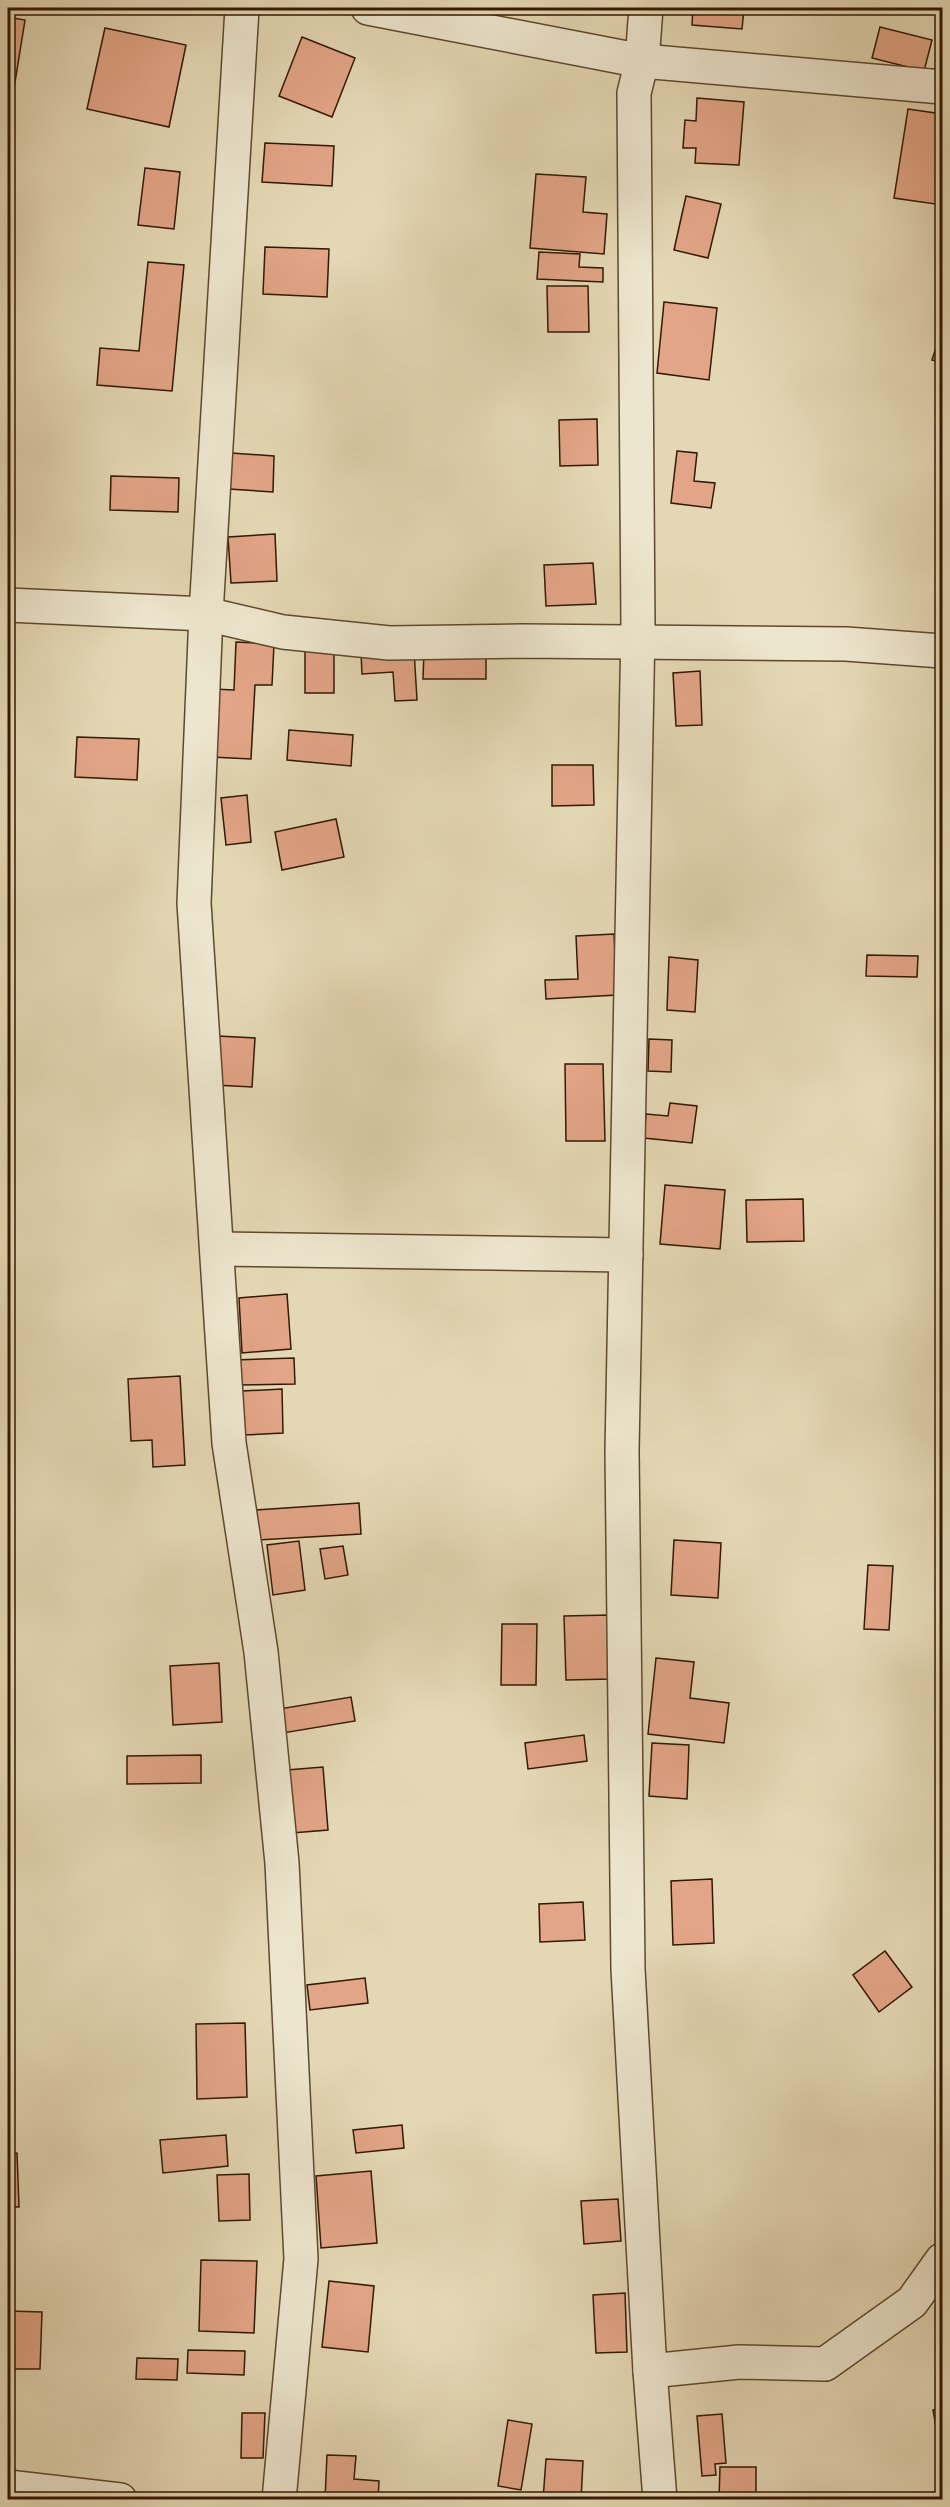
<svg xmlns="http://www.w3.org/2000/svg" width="950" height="2507" viewBox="0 0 950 2507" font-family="'IM FELL Great Primer',serif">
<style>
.building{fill:#e2a587;stroke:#321800;stroke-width:1.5}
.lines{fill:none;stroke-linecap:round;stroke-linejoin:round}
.street-casing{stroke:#5e482d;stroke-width:36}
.street{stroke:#ede6ce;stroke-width:33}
</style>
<rect width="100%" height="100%" fill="#e4d8b4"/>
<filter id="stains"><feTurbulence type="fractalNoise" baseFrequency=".00333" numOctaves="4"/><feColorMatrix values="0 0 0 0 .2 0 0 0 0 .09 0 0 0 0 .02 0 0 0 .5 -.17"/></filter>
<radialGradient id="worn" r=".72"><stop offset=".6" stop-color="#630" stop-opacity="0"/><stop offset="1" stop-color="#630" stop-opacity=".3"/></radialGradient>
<g class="building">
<path d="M693,8h51l-2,21 -50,-4z"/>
<path d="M8,17l17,3 -14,87h-3z"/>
<path d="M880,27l52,13 -8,31 -52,-13z"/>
<path d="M105,28l81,17 -17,82 -82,-18z"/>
<path d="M302,37l53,21 -23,59 -53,-21z"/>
<path d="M697,98l47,4 -5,63 -44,-2 1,-15h-13l2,-28 11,1z"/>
<path d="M908,109l34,5v91l-48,-7z"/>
<path d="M265,143l69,3 -2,40 -70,-4z"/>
<path d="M145,168l35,4 -6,57 -36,-4z"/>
<path d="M536,174l50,3 -3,35 24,2 -3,40 -74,-6z"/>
<path d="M686,196l35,8 -13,54 -34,-8z"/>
<path d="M265,247l64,2 -2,48 -64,-3z"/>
<path d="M539,252l41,2 -1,13 24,1v14l-66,-3z"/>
<path d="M148,262l36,3 -12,126 -75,-6 3,-37 39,3z"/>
<path d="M547,286h41l1,46h-41z"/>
<path d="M664,302l53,6 -8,72 -52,-7z"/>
<path d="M942,329v34l-10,-3z"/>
<path d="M597,419l1,46 -38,1 -1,-46z"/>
<path d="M677,451l20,2 -3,28 21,2 -4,25 -40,-5z"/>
<path d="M231,453l43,3 -1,36 -44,-3z"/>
<path d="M111,476l68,2 -1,34 -68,-2z"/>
<path d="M275,534l2,47 -46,2 -3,-46z"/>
<path d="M593,563l3,41 -50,2 -2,-41z"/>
<path d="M236,642l38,2 -2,41h-17l-4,74 -40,-2 3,-68 20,1z"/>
<path d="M414,650l3,50 -22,1 -2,-29 -31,2 -1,-21z"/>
<rect x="305" y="651" width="29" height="42"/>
<path d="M424,651h62v28h-63z"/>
<path d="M700,671l2,54 -26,1 -3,-53z"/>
<path d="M289,730l64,5 -2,31 -64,-6z"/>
<path d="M77,737l62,2 -2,41 -62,-3z"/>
<path d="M552,765h41l1,40 -42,1z"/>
<path d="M247,795l4,47 -25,3 -5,-47z"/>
<path d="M336,819l8,38 -62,13 -7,-38z"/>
<path d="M614,934l3,61 -71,4 -1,-19 33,-1 -2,-43z"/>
<path d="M867,955l51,1 -1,21 -51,-1z"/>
<path d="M669,957l29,3 -3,52 -28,-2z"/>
<path d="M218,1036l37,2 -3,49 -37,-2z"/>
<path d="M649,1039l23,1 -1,32 -23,-1z"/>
<path d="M565,1064h38l2,77h-39z"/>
<path d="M670,1103l27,3 -5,37 -48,-5 2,-24 22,2z"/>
<path d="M665,1185l60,5 -5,59 -60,-5z"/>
<path d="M803,1199l1,42 -57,1 -1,-42z"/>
<path d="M287,1294l4,55 -49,4 -3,-55z"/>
<path d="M294,1358l1,26 -60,1 -1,-25z"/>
<path d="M180,1376l5,89 -32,2 -1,-27 -21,1 -3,-62z"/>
<path d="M282,1389l1,44 -39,2 -2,-44z"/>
<path d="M359,1503l2,31 -103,6 -2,-30z"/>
<path d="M674,1540l47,3 -3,55 -47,-3z"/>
<path d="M299,1541l6,49 -32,5 -6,-50z"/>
<path d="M343,1546l5,29 -23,4 -5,-30z"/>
<path d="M868,1565l25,1 -4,64 -25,-1z"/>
<path d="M610,1615l1,64 -45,1 -2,-64z"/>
<path d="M502,1624h35l-1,61h-35z"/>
<path d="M656,1658l38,4 -4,36 39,5 -5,40 -76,-9z"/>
<path d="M219,1663l3,59 -49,3 -3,-59z"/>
<path d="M351,1697l4,24 -72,12 -4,-24z"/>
<path d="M584,1735l3,26 -59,8 -3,-26z"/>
<path d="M652,1743l37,2 -2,54 -38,-3z"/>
<path d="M201,1755v28l-74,1v-28z"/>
<path d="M323,1767l5,63 -36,3 -5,-63z"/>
<path d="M712,1879l2,64 -41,2 -2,-64z"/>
<path d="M583,1902l2,38 -45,2 -1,-38z"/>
<path d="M885,1951l27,36 -33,25 -26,-37z"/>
<path d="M365,1978l3,25 -58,7 -3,-25z"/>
<path d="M245,2023l2,74 -50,2 -1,-75z"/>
<path d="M402,2125l2,23 -48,5 -3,-23z"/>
<path d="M226,2135l2,31 -65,7 -3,-33z"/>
<path d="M17,2153l2,54h-11v-53z"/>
<path d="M371,2171l6,72 -56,5 -5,-72z"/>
<path d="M249,2174l1,46 -31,1 -2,-46z"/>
<path d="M618,2199l3,42 -37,3 -3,-43z"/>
<path d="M201,2260l56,1 -3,72 -55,-2z"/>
<path d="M329,2281l45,5 -6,66 -46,-5z"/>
<path d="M625,2293l2,59 -31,1 -3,-58z"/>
<path d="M8,2311l34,1 -2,57h-32z"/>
<path d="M188,2350l57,1 -1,24 -57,-2z"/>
<path d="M137,2358l41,1 -1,21 -41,-1z"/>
<path d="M942,2408v51l-9,-49z"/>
<path d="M242,2413h23l-2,45h-22z"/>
<path d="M722,2414l4,49 -11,1 1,11 -14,1 -5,-60z"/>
<path d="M508,2420l24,4 -11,66 -23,-4z"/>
<path d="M327,2455l29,1 -2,23 25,2 -1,19h-53z"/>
<path d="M546,2459l37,2 -2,39h-38z"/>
<path d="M720,2467h36v33h-37z"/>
</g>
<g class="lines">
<defs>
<g id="street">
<path d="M242,8l-36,606 -12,289 35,540 32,209 21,211 19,396 -22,241"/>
<path d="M368,8l274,53 300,26"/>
<path d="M646,8l-4,53 -8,32 4,535 -16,823 6,518 22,402 10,129"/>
<path d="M8,605l198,9 77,18 106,11 133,-2 324,3 96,7"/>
<path d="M217,1249l409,6"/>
<path d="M650,2371l89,-9 86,2 87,-62 30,-42"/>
<path d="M8,2487l112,13"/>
</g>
</defs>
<use href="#street" class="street-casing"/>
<use href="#street" class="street"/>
</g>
<rect width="950" height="2507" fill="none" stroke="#e4d8b4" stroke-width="30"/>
<rect x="9" y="9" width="932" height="2489" fill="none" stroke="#321800" stroke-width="3"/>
<rect x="15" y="15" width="920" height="2477" fill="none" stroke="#321800" stroke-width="1.5"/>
<rect width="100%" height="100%" filter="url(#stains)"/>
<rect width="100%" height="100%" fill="url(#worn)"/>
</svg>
